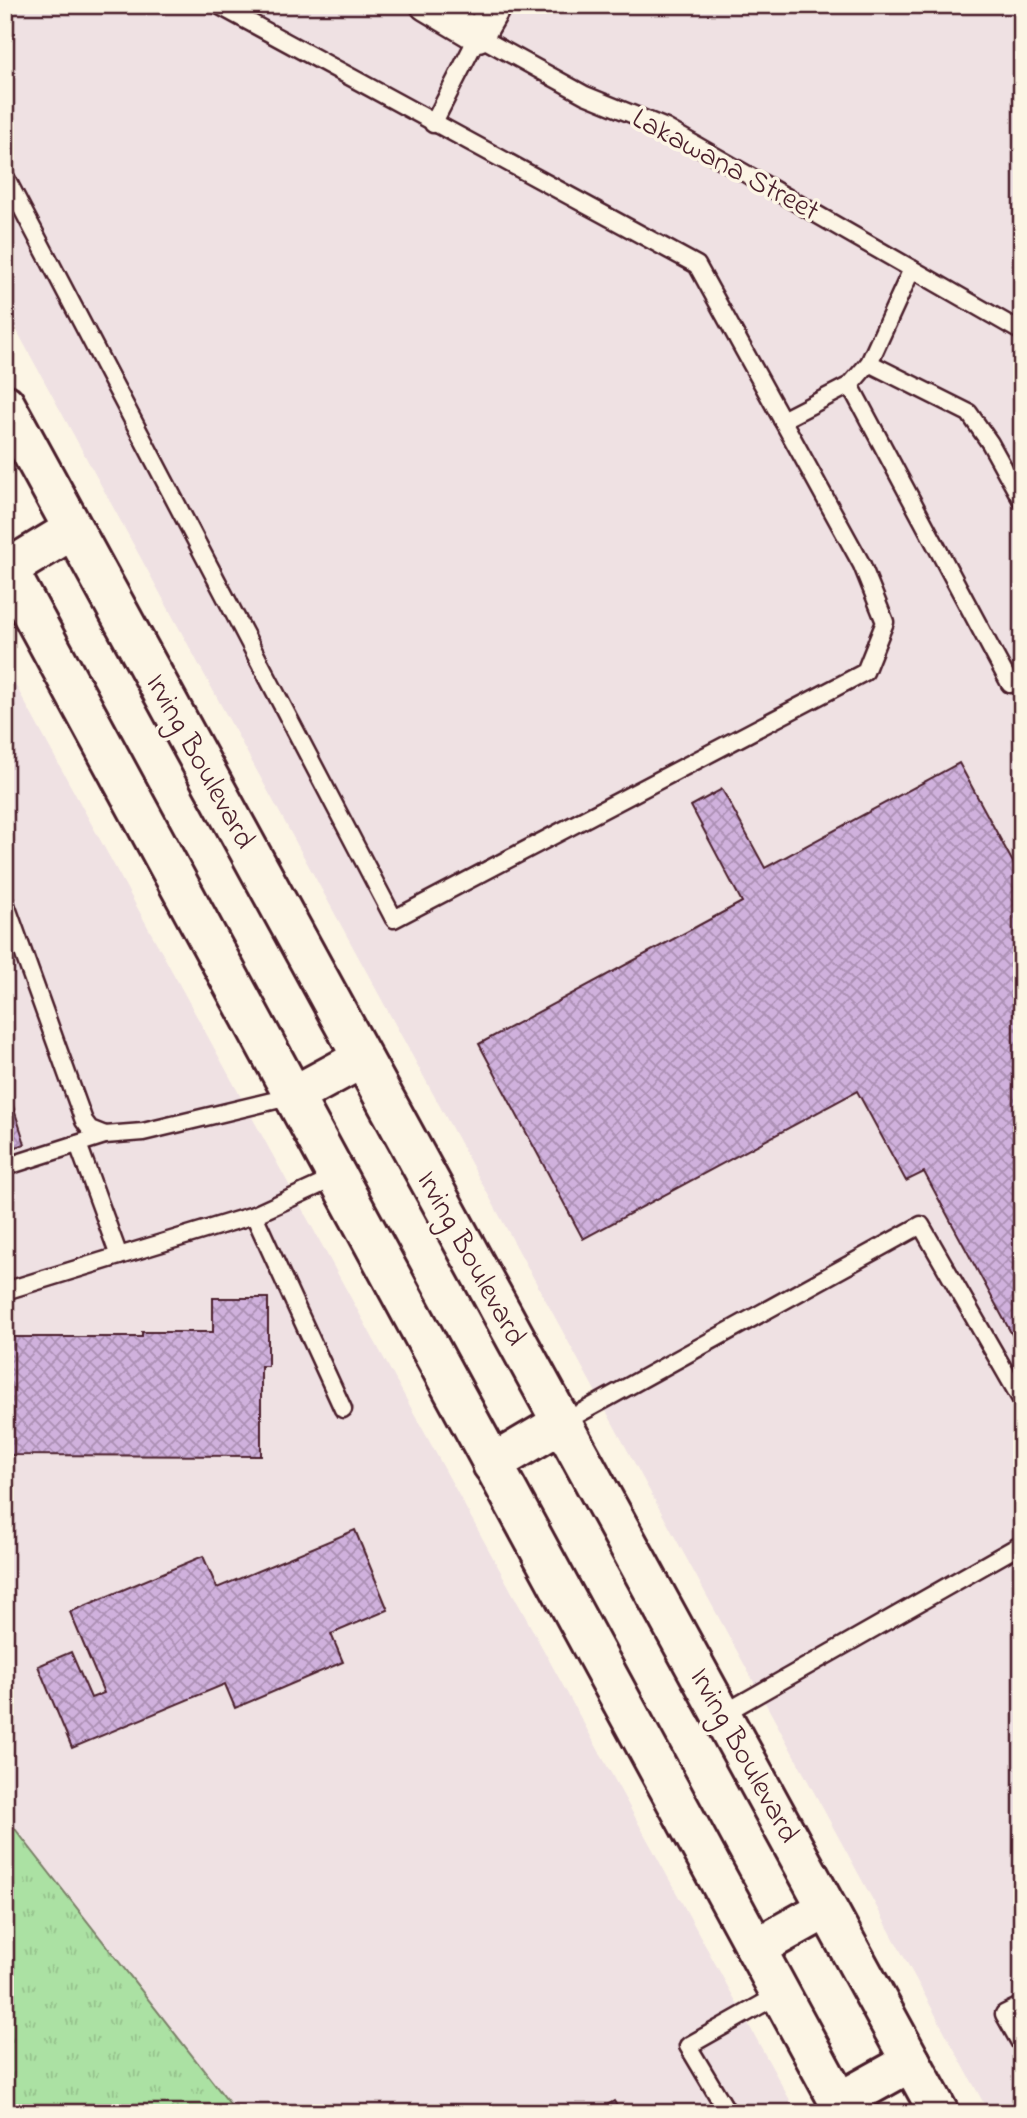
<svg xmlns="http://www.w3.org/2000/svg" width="1027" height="2118" viewBox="0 0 1027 2118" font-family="'Indie Flower',sans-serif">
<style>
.built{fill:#efe1e3}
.grass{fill:url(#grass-tufts);stroke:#7a8067;stroke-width:2}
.building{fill:url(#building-cross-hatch);stroke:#4a1f2b;stroke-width:2}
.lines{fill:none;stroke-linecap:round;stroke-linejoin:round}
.lane-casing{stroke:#4a1f2b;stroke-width:21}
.street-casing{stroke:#4a1f2b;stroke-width:35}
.secondary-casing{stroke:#4a1f2b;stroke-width:44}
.lane{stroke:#fcf5e5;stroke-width:16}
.street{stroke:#fcf5e5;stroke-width:30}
.secondary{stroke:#fcf5e5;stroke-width:38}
.labels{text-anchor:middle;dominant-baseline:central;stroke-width:7;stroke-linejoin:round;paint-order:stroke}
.street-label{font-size:30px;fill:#4a1f2b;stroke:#fcf5e5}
</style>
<defs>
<pattern id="grass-tufts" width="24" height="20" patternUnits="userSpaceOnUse" patternTransform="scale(1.75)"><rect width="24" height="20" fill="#abe1a3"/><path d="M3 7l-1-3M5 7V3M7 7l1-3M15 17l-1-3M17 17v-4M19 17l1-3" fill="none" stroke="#95c18c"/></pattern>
<pattern id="building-cross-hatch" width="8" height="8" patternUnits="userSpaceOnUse" patternTransform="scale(1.75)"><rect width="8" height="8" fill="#d0b1dd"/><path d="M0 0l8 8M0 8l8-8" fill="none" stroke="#ab8fb3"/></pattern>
</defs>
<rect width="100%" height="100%" fill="#fcf5e5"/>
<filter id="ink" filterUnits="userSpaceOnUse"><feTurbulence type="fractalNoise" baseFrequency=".0143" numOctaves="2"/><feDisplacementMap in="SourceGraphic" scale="14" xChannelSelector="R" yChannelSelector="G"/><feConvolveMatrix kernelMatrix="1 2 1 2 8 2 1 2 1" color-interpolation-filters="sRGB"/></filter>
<g filter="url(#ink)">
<g class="built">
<path d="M5,5h1017v2108h-33l-984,-1804z"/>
<path d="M5,666l792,1447h-560l-232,-297z"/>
</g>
<path class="grass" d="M5,1816l232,297h-232z"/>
<g class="building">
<path d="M959,763l63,116v474l-98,-181 -18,9 -49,-90 -274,148 -104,-195 263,-142 -51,-96 31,-17 43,79z"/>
<path d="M6,1084l19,60 -20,7v-66z"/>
<path d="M213,1298h55v68h-7v90l-256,-1v-118h137v-5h71z"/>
<path d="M355,1530l33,80 -57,24 12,28 -108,46 -10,-24 -153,64 -34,-82 33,-14 20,46 13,-5 -34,-81 133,-56 14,32z"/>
<path d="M614,2101l7,12h-28z"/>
</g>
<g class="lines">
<defs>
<g id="lane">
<path d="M433,124l45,-88 107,59 81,33 356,204"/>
<path d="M5,176l389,743 471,-247 20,-50 -23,-57 -165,-300 -479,-260"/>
<path d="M869,363l100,50 21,30 32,58"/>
<path d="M850,385l160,299 12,-7"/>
<path d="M782,420l68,-35 19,-22 43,-94"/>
<path d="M5,902l79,219 6,8 15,6 38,-3 150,-36"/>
<path d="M78,1144l41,112 135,-41 89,194"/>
<path d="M5,1167l100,-32"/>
<path d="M254,1215l83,-38"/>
<path d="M5,1291l114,-35"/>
<path d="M562,1423l359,-198 101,176"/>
<path d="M721,1715l301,-171"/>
<path d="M1022,2005l-18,9 18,32"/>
<path d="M728,2113l-40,-67 92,-52"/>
</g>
<path id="street" d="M426,5l52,31 18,-31"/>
<g id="secondary">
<path d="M5,404l934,1709"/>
<path d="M5,564l840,1549"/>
<path d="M8,569l64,-39"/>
<path d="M293,1096l68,-37"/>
<path d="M492,1464l68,-40"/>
<path d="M756,1948l70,-39"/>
<path d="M839,2102l72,-40"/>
</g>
</defs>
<use href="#lane" class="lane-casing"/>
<use href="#street" class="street-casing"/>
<use href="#secondary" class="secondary-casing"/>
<use href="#lane" class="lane"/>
<use href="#street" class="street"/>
<use href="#secondary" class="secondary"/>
</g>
</g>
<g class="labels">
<g class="street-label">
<text transform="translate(725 166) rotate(28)">Lakawana Street</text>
<text transform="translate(199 762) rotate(61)">Irving Boulevard</text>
<text transform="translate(470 1259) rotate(61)">Irving Boulevard</text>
<text transform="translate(743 1756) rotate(61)">Irving Boulevard</text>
</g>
</g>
<rect width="1027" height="2118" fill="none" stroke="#fcf5e5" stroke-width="28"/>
<rect x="14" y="14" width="999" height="2090" fill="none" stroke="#4a1f2b" stroke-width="2.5" filter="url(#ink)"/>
</svg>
